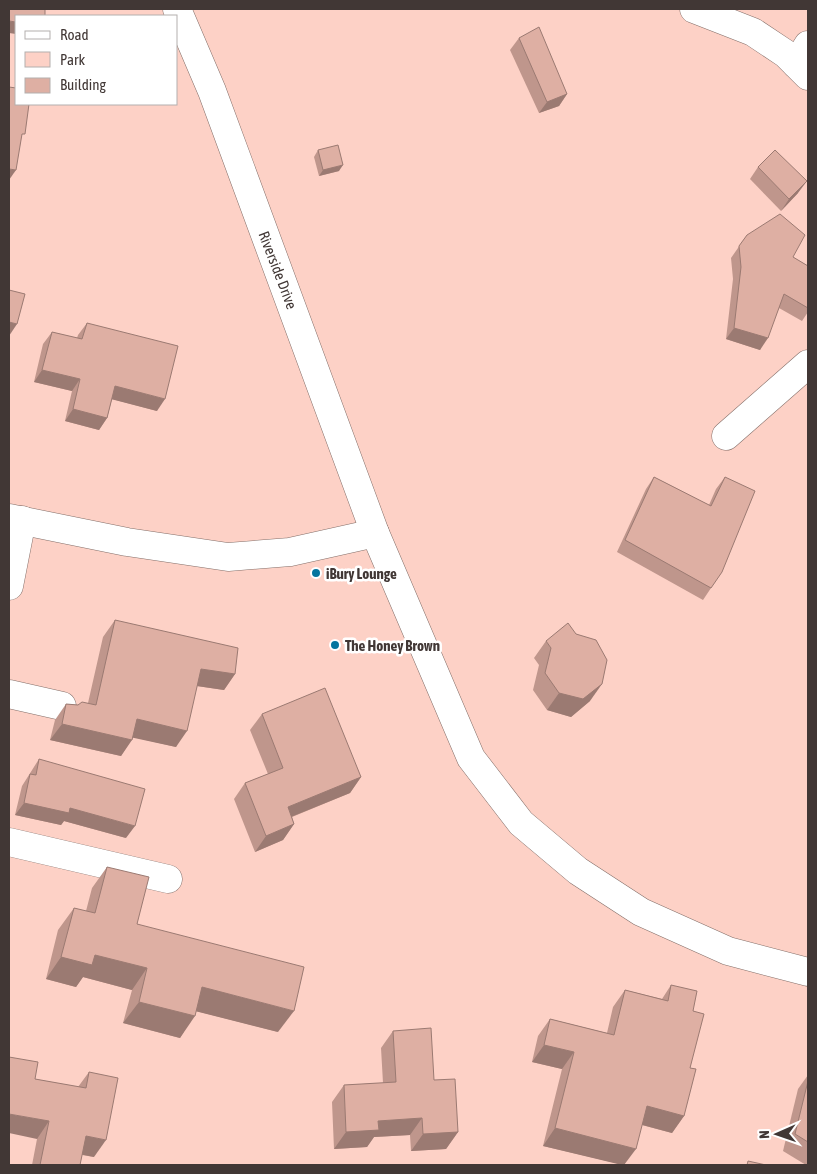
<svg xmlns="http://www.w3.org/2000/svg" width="817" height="1174" viewBox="0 0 817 1174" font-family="'Asap Condensed',sans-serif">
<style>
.green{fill:#fdd1c6;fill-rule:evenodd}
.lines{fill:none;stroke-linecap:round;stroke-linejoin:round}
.minor-casing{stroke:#846f69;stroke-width:29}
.minor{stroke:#fff;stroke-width:28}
.wall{fill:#bf968c}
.shaded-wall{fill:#9b7a72}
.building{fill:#deafa3;stroke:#9b7a72}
.poi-dot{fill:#04759f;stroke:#fff;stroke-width:2}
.labels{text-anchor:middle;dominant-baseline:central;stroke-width:5;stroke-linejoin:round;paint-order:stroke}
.street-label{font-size:15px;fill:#413735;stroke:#fff}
.poi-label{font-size:15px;font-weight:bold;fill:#413735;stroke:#fff;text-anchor:start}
</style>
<rect width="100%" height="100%" fill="#fde9e4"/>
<path class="green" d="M9,9h799v1156h-799zM16,16h160v88h-160z"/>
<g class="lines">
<defs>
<g id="minor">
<path d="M177,9l35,82 163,442 96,225 50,65 57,48 63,41 87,39 80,21"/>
<path d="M694,9l59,23 33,22 22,22"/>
<path d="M796,64l12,-19"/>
<path d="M726,436l82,-72"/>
<path d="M9,518l118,24 101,15 62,-5 85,-19"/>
<path d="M9,586l13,-66"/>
<path d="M9,694l53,12"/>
<path d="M9,842l159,37"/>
</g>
</defs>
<use href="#minor" class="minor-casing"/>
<use href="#minor" class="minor"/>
</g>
<g class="wall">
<path d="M519,38l48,56 -8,12 -20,7 -29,-63z"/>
<path d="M318,150l21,21 -20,5 -5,-19z"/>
<path d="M758,167l40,26 -17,18 -31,-32z"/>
<path d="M747,235l46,22 15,9v46l-6,9 -23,-13 -19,42 -34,-11 7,-60 -2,-21z"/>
<path d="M87,323l70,88 -45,-12 -5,19 -8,12 -34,-9 7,-30 -38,-9 9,-38 9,-12 25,6 1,-3z"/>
<path d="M654,477l55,28 7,-16 9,-12 -14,111 -8,12 -86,-48 29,-63z"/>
<path d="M115,620l120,54 -11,16 -27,-4 -21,61 -43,-10 -12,19 -71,-16 5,-20 11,-16 12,1 10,-2 15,-66z"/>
<path d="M546,641l44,60 -19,16 -24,-7 -14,-20 6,-25 -5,-7z"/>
<path d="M262,714l99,63 -11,16 -58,24 2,7 -11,16 -28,12 -21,-53 11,-16 23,-9 -18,-44z"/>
<path d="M39,759l87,79 -62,-17 -3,4 -46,-10 7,-29z"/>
<path d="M107,867l30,57 141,108 -82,-21 -16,27 -57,-15 9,-33 -49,-13 -7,10 -30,-8 12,-49 16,-22 12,3 6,-23z"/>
<path d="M671,985l22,26 -3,57 -6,48 -12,17 -30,-8 -18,40 -81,-19 19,-77 -30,-7 6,-26 12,-17 57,14 6,-26 12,-17 37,9z"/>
<path d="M393,1031l41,49 24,52 -12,17 -35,2 -1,-16 -36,2 -7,10 -33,2 -2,-47 12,-17 39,-2 -2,-35z"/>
<path d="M89,1072l5,85 -12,-2 -2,10h-48l5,-26 -2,-60 43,8z"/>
<path d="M808,1075v90h-2l-23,-14 15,-62z"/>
</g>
<g class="shaded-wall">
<path d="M9,21l7,1v12l-7,-1z"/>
<path d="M567,94l-8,12 -20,7 8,-11z"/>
<path d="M343,165l-4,6 -20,5 4,-6z"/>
<path d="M9,169l7,1 -7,10z"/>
<path d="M807,181l-9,12 -17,18 8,-12z"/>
<path d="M9,322l8,2 -8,12z"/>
<path d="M734,328l34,10 -8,12 -34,-11z"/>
<path d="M42,370l38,9 -8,12 -38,-9z"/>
<path d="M115,386l50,13 -8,12 -50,-13z"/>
<path d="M73,409l34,9 -8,12 -34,-9z"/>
<path d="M201,669l34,5 -11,16 -34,-5z"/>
<path d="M602,684l-12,17 -19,16 -24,-7 12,-17z"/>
<path d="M137,719l50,12 -11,16 -51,-11z"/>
<path d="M62,724l70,16 -11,16 -71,-16z"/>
<path d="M361,777l-11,16 -74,30 12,-16z"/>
<path d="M24,803l46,5 65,18 -9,12 -62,-17 -3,4 -46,-10z"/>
<path d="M294,824l-11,16 -28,12 11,-16z"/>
<path d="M95,955l52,13 -15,22 -49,-13 -7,10 -30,-8 15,-22z"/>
<path d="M202,987l92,24 -16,21 -91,-23z"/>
<path d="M139,1002l56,14 -15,22 -57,-15z"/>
<path d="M544,1045l30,7 -12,17 -30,-7z"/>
<path d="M647,1106l37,10 -12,17 -37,-10z"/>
<path d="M9,1114l40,7 -12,18 -28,-6z"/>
<path d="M422,1118l-12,17 -36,2 -7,10 -33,2 12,-17 32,-11z"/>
<path d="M555,1128l81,21 -12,16h-2l-79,-19z"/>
<path d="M458,1132l-12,17 -35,2 12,-17z"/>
<path d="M86,1136l20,4 -12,17 -20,-4z"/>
</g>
<g class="building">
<path d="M9,9h36v7h-29v6l-7,-1z"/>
<path d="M539,27l28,67 -20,8 -28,-64z"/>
<path d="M9,87l7,1v16h13l-4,30h-3l-6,36 -7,-1z"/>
<path d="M338,145l5,20 -20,5 -5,-20z"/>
<path d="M775,150l32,31 -18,18 -31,-32z"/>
<path d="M780,214l25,21 -12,22 15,9v42l-24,-14 -16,44 -34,-10 7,-61 -2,-21 8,-11z"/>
<path d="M9,290l16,4 -8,30 -8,-2z"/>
<path d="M87,323l91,23 -13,53 -50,-13 -8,32 -34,-9 7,-30 -38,-9 10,-38 30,7z"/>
<path d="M654,477l57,29 14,-29 30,14 -33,81 -11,16 -86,-48z"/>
<path d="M115,620l123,28 -3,26 -34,-5 -14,62 -50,-12 -5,21 -70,-16 4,-20 12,1 4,-3 14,3z"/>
<path d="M568,623l8,11 20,6 11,20 -5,24 -19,15 -24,-6 -14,-20 6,-25 -5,-7z"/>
<path d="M325,688l36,89 -73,30 6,17 -28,12 -21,-53 38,-15 -21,-54z"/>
<path d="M39,759l106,30 -10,37 -65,-18 -1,5 -45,-10 6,-29 6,1z"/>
<path d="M107,867l42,10 -12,47 167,43 -10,44 -92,-24 -7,29 -56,-14 8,-34 -52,-13 -3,10 -31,-8 13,-49 21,5z"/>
<path d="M671,985l26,6 -4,20 11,3 -14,54 6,1 -12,47 -37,-10 -11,43 -81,-21 19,-76 -30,-7 6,-26 64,16 11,-45 43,11z"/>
<path d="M431,1028l3,52 21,-1 3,53 -35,2 -1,-16 -44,3 1,9 -33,2 -2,-47 52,-3 -3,-51z"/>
<path d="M9,1057l29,5 -3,17 51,9 3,-16 29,6 -12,62 -20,-4 -6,29h-40l9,-44 -40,-7z"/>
<path d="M808,1081v61l-13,-8z"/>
<path d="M748,1161l18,4h-19z"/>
</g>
<g class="poi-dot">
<circle cx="316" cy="573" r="5"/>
<circle cx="335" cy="645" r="5"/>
</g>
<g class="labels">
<g class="street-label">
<text transform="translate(278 270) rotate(69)">Riverside Drive</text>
</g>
<g class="poi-label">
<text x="326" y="573">iBury Lounge</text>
<text x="345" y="645">The Honey Brown</text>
</g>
</g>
<rect width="817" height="1174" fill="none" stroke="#413735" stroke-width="20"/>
<rect x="15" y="15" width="162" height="90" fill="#ffffff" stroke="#b3afae"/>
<rect x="25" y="31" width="25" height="8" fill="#ffffff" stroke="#b3afae"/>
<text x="60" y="40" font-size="15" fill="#413735">Road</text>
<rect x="25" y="52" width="25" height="15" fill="#fdd1c6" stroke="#b3afae"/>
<text x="60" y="65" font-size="15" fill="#413735">Park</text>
<rect x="25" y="78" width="25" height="15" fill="#deafa3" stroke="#b3afae"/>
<text x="60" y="90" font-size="15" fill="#413735">Building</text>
<g transform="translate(777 1134) rotate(268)" stroke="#ffffff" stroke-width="4" paint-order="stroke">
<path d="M0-4L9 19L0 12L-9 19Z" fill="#413735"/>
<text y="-8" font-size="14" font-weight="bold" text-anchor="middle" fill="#413735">N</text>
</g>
</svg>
